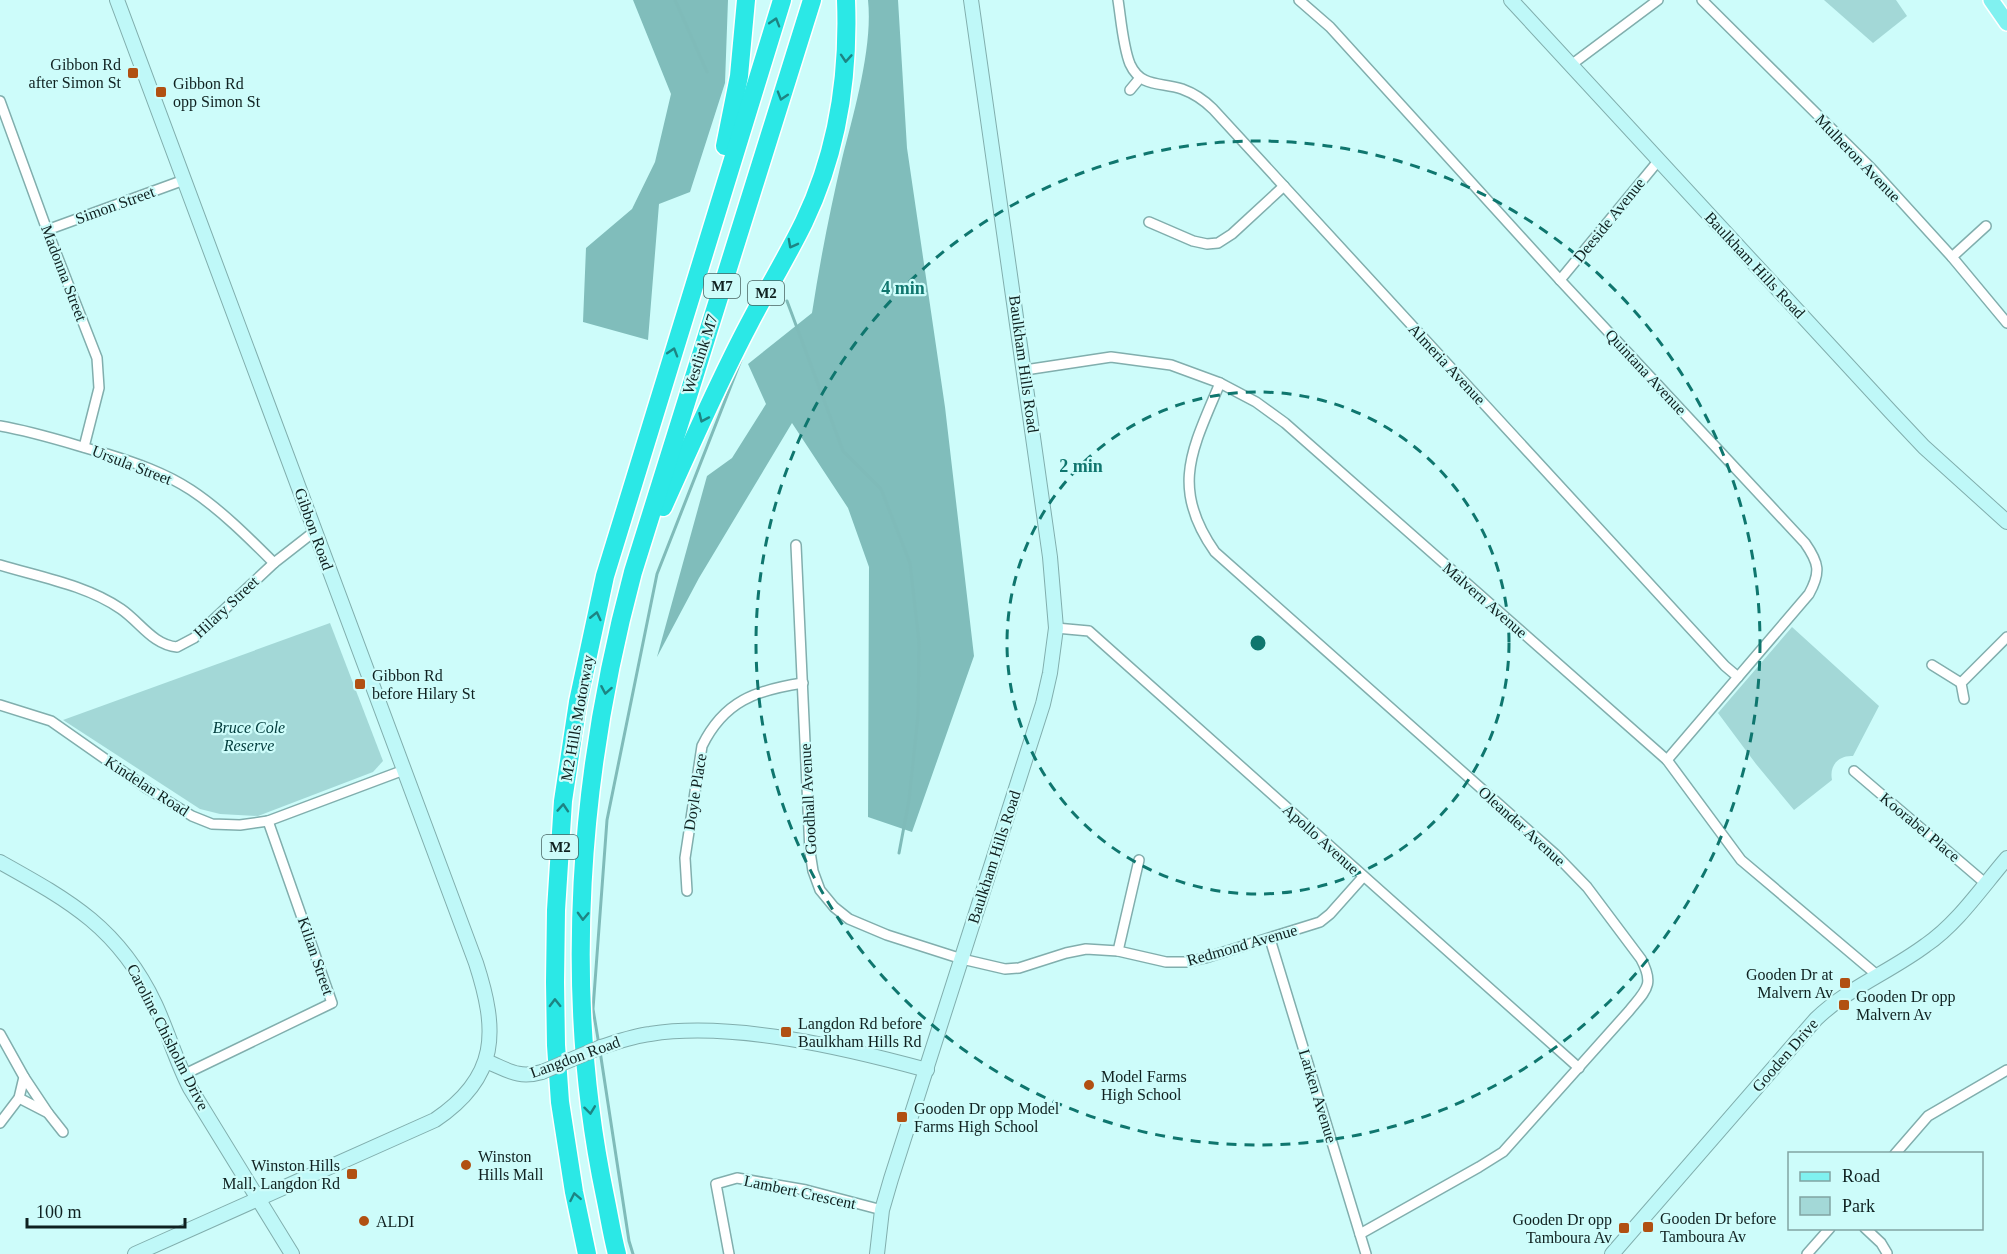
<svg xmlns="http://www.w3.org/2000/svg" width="2007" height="1254" viewBox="0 0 2007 1254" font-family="'Times New Roman',serif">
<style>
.green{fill:#a3d8d7}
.forest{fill:#80bdbb}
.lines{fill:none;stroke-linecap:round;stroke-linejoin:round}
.stream{stroke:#7fbbb9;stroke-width:3}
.street-casing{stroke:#81aead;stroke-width:12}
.secondary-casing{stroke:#81aead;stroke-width:16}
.primary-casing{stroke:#fff;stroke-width:18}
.highway-casing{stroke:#fff;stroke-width:21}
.street{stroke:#fff;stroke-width:9}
.secondary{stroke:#bff8f8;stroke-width:14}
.primary{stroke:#80f1f0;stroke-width:15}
.highway{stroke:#2be8e6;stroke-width:18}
.secondary-bridge-casing{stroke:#81aead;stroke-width:16;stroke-linecap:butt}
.secondary-bridge{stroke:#bff8f8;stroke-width:14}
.oneway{stroke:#1d8483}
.ring{fill:none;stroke:#0f766e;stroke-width:3;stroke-dasharray:10 8}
.poi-dot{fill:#b15012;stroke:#cdfcfa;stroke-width:2}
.labels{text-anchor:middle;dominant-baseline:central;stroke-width:4.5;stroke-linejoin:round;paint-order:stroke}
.shield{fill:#cdfcfa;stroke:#486361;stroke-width:1.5}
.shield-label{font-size:15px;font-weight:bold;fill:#0f2120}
.poi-label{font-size:16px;fill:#0f2120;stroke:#cdfcfa;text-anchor:start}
.street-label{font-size:16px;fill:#0f2120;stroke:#cdfcfa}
.park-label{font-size:16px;font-style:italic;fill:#003b3b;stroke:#cdfcfa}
.centre{fill:#0f766e;stroke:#cdfcfa;stroke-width:3}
.ring-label{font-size:18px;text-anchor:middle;font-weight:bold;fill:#0f766e;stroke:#cdfcfa;stroke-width:4.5;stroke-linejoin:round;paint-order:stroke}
</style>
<rect width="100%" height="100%" fill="#cdfcfa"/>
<g class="green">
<path d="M1824,0h72l11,16 -34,27z"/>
<path d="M330,623l53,138 -10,11 -115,44 -38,-2 -20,-5 -137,-89z"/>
<path d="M1792,627l87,79 -26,50c-14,-1 -24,9 -21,24l-38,30 -38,-46 -38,-51z"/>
</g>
<g class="forest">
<path d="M633,0h95l-3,83 -35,109 -31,12 -11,136 -65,-18 3,-74 46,-39 23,-47 16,-68z"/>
<path d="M868,0h30l9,148 38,259 29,249 -62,176 -44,-15 1,-250 -21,-59 -56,-85 -93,155 -42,79 50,-181 25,-18 34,-54 -18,-40 64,-51c8,-52 18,-103 30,-154 12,-47 31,-112 26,-159z"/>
</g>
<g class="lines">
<g class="stream">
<path d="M675,0l32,72"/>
<path d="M787,301l56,150 38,38 29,74 9,79 -1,74 -9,84 -10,53"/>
<path d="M599,1045l-6,-36 14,-189 50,-246 84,-214"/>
<path d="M600,1051l29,190 4,13"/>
</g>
<defs>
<g id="street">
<path d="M1118,0c3,19 5,47 12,64 11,24 31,18 52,25 11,4 22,11 31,20l512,557 13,11"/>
<path d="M1299,0l31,27 230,253 245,263c14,20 16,29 4,51l-142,166"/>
<path d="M1702,0l169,168 81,89 55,66"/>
<path d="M1571,65l87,-65"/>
<path d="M1130,90l10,-12"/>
<path d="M0,101l47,129 50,128 2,30 -15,59"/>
<path d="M1149,222l44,19 14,3 11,-1 14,-9 52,-48"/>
<path d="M47,230l137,-50"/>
<path d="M1952,257l34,-31"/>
<path d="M1560,280l99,-120"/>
<path d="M1025,370l86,-13 60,8 49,18 36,19 29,21 382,337 74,100 136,115"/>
<path d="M1220,383c-27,65 -51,104 -5,169l340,302 32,33 54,72c14,26 5,31 -12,52l-126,141 -24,15 -119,67"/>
<path d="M0,426c36,6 71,18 107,28 29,9 58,19 84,36 29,19 58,48 83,73"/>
<path d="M796,545l14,307 3,19 7,19 14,17 15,12 38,16 75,24 43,10 14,-1 47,-15 20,-4 32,2 48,11h21l18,-4 115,-36 10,-8 33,-37"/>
<path d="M0,565c40,12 86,20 121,44 19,13 32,36 56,38l17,-9 80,-75 41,-32"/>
<path d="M1056,628l33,3 490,437"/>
<path d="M1932,665l29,18"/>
<path d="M1964,699l-3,-16 46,-46"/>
<path d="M0,705l51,16 97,68 44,27 20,8 28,1 28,-4 136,-51"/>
<path d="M1854,771l131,112"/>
<path d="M687,891l-2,-33 17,-112c22,-45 54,-56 101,-63"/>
<path d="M1270,939l96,315"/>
<path d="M1118,951l21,-91"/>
<path d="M0,1034l24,43 -5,21 -19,25"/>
<path d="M183,1075l149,-72 -64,-182"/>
<path d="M24,1077l24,36"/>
<path d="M19,1098l29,15 15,19"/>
<path d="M1895,1154l33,-38 79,-46"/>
<path d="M1865,1228l16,15 6,10"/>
<path d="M729,1254l-13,-70 21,-6 69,12 76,20"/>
<path d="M1807,1254l23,-26"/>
</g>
<g id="secondary">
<path d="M117,0l359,963c22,68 23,114 -41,157l-300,134"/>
<path d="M1511,0l380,412 33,35 83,75"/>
<path d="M0,862c70,39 119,66 155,142 13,28 21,57 35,84l102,166"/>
<path d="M601,1047c16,-5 32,-11 49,-13 83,-13 196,14 277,36"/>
<path d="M486,1061c22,9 32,18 56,11"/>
<path d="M877,1254l5,-44 9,-31 152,-475 7,-31 6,-45 -6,-71 -79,-557"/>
<path d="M1612,1254l204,-235c33,-32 74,-47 110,-74 32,-22 56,-58 81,-87"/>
</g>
<path id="primary" d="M1991,0l16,23"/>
<g id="highway">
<path d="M725,146l14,-70 7,-76"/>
<path d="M663,507c27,-60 54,-122 85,-181 18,-35 39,-69 56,-104 33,-69 45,-146 42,-222"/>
<path d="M587,1254l-13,-62 -14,-90 -4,-57 -1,-63 1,-72 7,-109 15,-99 27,-126 177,-576"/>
<path d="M617,1254c-5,-19 -8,-39 -12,-58 -43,-205 -26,-423 28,-624l179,-572"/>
</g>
</defs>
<use href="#street" class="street-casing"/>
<use href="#secondary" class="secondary-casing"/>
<use href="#primary" class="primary-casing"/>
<use href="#highway" class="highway-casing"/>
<use href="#street" class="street"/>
<use href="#secondary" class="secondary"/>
<use href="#primary" class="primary"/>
<use href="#highway" class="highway"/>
<defs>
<path id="secondary-bridge" d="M542,1072l59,-25"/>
</defs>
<use href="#secondary-bridge" class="secondary-bridge-casing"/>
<use href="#secondary-bridge" class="secondary-bridge"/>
</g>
<defs><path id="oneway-chevron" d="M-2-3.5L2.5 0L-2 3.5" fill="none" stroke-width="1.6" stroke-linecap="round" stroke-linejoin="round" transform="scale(1.5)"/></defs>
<g class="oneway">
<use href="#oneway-chevron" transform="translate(775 22) rotate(-73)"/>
<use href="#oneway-chevron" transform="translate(846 58) rotate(94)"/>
<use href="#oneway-chevron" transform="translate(782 96) rotate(107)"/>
<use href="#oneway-chevron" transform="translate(792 244) rotate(118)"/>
<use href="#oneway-chevron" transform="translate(673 352) rotate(-73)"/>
<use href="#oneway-chevron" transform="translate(703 418) rotate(114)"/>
<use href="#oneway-chevron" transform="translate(596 616) rotate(-77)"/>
<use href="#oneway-chevron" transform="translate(606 690) rotate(100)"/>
<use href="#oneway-chevron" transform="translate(563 808) rotate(-86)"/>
<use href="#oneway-chevron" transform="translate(583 916) rotate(92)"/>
<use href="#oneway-chevron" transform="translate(555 1003) rotate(-91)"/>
<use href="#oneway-chevron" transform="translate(590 1110) rotate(83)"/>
<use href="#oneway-chevron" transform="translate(575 1197) rotate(-101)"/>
</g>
<g class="ring">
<circle cx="1258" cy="643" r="251"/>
<circle cx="1258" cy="643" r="502"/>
</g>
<g class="poi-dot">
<rect x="127" y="67" width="12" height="12" rx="3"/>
<rect x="155" y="86" width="12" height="12" rx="3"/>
<rect x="354" y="678" width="12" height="12" rx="3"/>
<rect x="1839" y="977" width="12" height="12" rx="3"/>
<rect x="1838" y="999" width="12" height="12" rx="3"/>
<rect x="780" y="1026" width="12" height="12" rx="3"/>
<circle cx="1089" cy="1085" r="6"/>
<rect x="896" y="1111" width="12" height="12" rx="3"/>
<circle cx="466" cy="1165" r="6"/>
<rect x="346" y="1168" width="12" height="12" rx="3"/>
<circle cx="364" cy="1221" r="6"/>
<rect x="1642" y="1221" width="12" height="12" rx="3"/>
<rect x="1618" y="1222" width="12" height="12" rx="3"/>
</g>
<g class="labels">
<g class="shield">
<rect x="704" y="274" width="36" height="24" rx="4.5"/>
<rect x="748" y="281" width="36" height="24" rx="4.5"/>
<rect x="542" y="835" width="36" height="24" rx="4.5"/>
</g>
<g class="shield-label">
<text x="722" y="286">M7</text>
<text x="766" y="293">M2</text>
<text x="560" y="847">M2</text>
</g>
<g class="poi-label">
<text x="121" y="64" text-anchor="end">Gibbon Rd<tspan x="121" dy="18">after Simon St</tspan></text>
<text x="173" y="83">Gibbon Rd<tspan x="173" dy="18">opp Simon St</tspan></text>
<text x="372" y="675">Gibbon Rd<tspan x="372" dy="18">before Hilary St</tspan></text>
<text x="1833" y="974" text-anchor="end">Gooden Dr at<tspan x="1833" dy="18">Malvern Av</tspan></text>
<text x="1856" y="996">Gooden Dr opp<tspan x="1856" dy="18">Malvern Av</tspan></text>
<text x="798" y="1023">Langdon Rd before<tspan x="798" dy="18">Baulkham Hills Rd</tspan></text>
<text x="1101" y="1076">Model Farms<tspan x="1101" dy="18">High School</tspan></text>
<text x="914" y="1108">Gooden Dr opp Model<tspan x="914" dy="18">Farms High School</tspan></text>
<text x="478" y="1156">Winston<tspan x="478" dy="18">Hills Mall</tspan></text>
<text x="340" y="1165" text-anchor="end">Winston Hills<tspan x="340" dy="18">Mall, Langdon Rd</tspan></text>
<text x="1660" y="1218">Gooden Dr before<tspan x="1660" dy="18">Tamboura Av</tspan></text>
<text x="1612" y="1219" text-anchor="end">Gooden Dr opp<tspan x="1612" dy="18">Tamboura Av</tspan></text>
<text x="376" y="1221">ALDI</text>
</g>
<g class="street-label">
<text transform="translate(1858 158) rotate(46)">Mulheron Avenue</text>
<text transform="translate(115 205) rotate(-20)">Simon Street</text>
<text transform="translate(1609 220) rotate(-51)">Deeside Avenue</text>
<text transform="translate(1755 265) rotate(47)">Baulkham Hills Road</text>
<text transform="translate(64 273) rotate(69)">Madonna Street</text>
<text transform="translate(700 354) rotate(-72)">Westlink M7</text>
<text transform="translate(1024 364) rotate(82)">Baulkham Hills Road</text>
<text transform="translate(1447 364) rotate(47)">Almeria Avenue</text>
<text transform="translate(1646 372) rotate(47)">Quintana Avenue</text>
<text transform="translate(132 465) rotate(21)">Ursula Street</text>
<text transform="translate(314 529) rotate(70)">Gibbon Road</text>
<text transform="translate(1485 600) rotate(41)">Malvern Avenue</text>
<text transform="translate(226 607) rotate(-43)">Hilary Street</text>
<text transform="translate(577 718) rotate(-80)">M2 Hills Motorway</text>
<text transform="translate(147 786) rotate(33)">Kindelan Road</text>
<text transform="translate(695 792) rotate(-81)">Doyle Place</text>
<text transform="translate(808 799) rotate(-93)">Goodhall Avenue</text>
<text transform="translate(1522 826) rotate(42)">Oleander Avenue</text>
<text transform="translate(1920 827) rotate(40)">Koorabel Place</text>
<text transform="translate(1321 839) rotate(42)">Apollo Avenue</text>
<text transform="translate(994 857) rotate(-72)">Baulkham Hills Road</text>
<text transform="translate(1242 945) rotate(-16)">Redmond Avenue</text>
<text transform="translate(316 956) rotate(71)">Kilian Street</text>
<text transform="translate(168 1037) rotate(63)">Caroline Chisholm Drive</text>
<text transform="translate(1785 1055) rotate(-49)">Gooden Drive</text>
<text transform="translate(575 1057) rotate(-20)">Langdon Road</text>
<text transform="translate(1318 1096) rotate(73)">Larken Avenue</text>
<text transform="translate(800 1192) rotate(12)">Lambert Crescent</text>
</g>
<g class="park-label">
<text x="249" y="727">Bruce Cole<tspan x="249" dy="18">Reserve</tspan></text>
</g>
</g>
<circle cx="1258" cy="643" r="9" class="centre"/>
<g class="ring-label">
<text x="903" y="294">4 min</text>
<text x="1081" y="472">2 min</text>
</g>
<rect x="1788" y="1152" width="195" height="78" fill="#cdfcfa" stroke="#81a4a3" stroke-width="1.5"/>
<rect x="1800" y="1172" width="30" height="9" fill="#80f1f0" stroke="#81a4a3" stroke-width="1.5"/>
<text x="1842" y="1182" font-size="18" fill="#0f2120">Road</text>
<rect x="1800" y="1197" width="30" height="18" fill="#a3d8d7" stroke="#81a4a3" stroke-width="1.5"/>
<text x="1842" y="1212" font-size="18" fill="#0f2120">Park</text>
<path d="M27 1218v9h158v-9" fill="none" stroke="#0f2120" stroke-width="3"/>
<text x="36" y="1218" font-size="18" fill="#0f2120" stroke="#cdfcfa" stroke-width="4.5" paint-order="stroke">100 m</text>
</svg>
